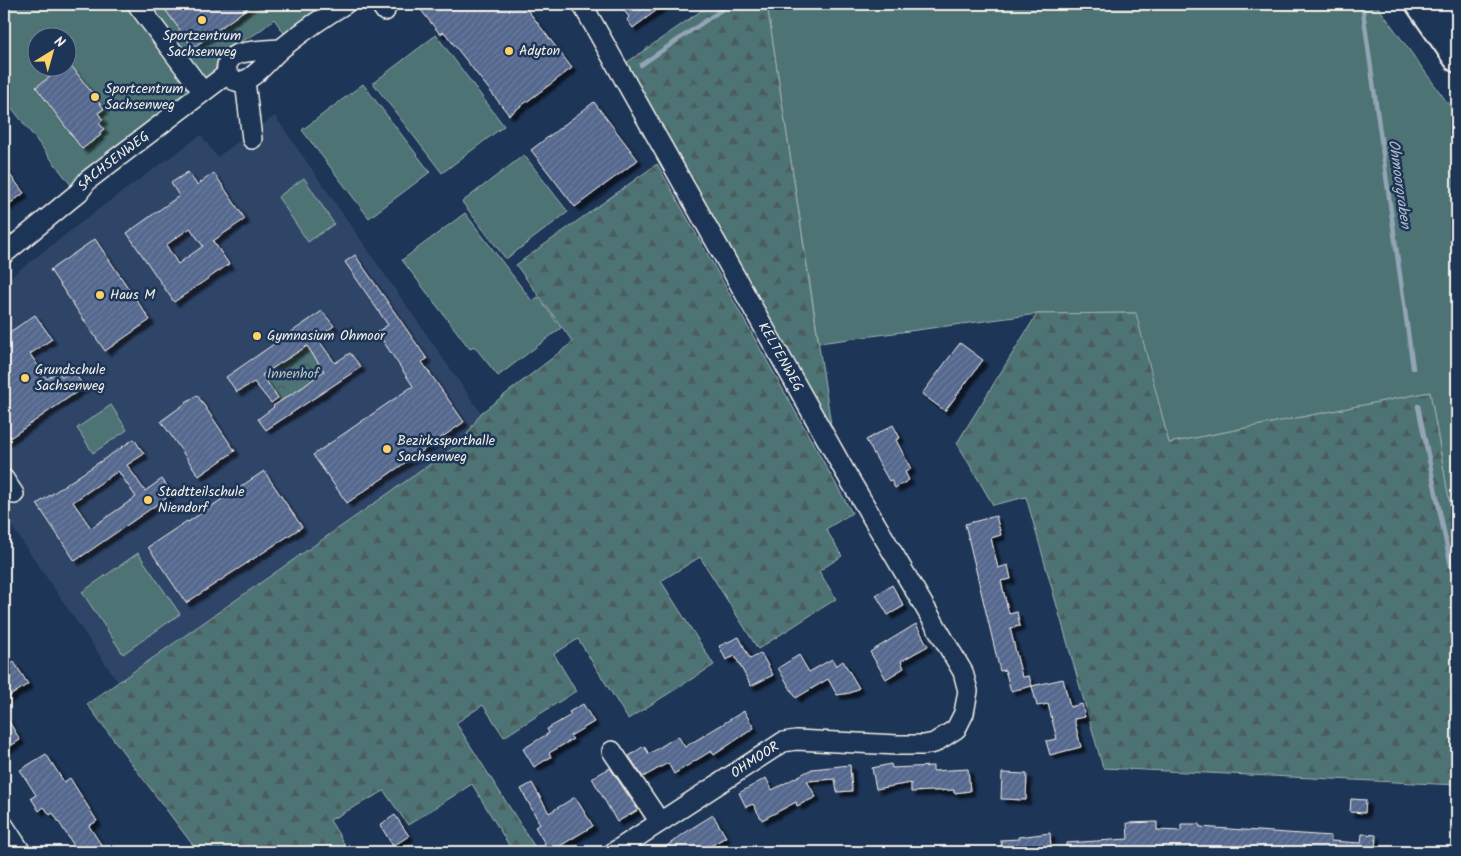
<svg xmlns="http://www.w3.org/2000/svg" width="1461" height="856" viewBox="0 0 1461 856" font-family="Kalam,sans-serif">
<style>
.built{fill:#2e4468}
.grass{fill:#4d7375;stroke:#a0b2ae;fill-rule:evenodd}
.forest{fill:url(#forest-firs);stroke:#a0b2ae}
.park{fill:url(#park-crowns);stroke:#a0b2ae}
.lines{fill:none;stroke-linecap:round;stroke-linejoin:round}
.stream{stroke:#93a5b4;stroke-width:4.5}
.building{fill:url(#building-hatch);stroke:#f4f1e8;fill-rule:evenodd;filter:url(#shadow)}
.minor-casing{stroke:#f4f1e8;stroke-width:22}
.major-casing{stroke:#f4f1e8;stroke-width:28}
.minor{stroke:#1d3557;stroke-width:19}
.major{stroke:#1d3557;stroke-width:24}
.poi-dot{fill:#ffd166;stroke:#1d3557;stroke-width:2}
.labels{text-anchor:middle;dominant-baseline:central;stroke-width:5;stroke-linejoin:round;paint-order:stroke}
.poi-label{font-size:14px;fill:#f4f1e8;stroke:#1d3557;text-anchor:start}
.street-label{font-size:14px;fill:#f4f1e8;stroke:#1d3557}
.park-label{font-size:14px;fill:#bac5c0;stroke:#1d3557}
.water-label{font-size:15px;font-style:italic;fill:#b4bec6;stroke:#1d3557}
</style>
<defs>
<pattern id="forest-firs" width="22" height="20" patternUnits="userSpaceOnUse" patternTransform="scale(1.25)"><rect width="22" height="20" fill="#4d7375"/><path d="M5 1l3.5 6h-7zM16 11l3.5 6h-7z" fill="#4b5b5b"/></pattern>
<pattern id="park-crowns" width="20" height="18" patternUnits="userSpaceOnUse" patternTransform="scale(1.25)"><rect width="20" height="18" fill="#4d7375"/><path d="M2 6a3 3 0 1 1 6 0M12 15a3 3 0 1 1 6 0" fill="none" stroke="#4b5b5b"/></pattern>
<pattern id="building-hatch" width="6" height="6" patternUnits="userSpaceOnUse" patternTransform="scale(1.25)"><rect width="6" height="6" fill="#54678e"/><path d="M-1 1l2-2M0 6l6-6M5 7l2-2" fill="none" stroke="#6d7d9e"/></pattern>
<filter id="shadow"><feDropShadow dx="4.5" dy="4.5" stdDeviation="1" flood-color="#0009"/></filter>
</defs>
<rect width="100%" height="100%" fill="#1d3557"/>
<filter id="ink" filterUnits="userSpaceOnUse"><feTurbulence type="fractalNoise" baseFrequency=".02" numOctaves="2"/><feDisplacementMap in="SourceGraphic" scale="10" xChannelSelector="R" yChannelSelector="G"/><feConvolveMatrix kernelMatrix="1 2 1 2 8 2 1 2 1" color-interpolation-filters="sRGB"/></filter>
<g filter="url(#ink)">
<path class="built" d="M275,116l206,297 -19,29 -344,240 -114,-167v-233l96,-74 101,-73 16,22z"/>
<g class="grass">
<path d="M4,4h328l-46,32 -12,-17c-6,5 -12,11 -19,15 -17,11 -44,16 -39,41l-145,110 -63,-82 -4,1zM38,38h30v30h-30z"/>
<path d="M767,4h609l81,112v429l-27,-153 -261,51 -34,-130 -98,1 -218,29z"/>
<path d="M436,35l68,91 -62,47 -69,-90z"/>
<path d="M363,84l67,88 -61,46 -67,-88z"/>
<path d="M524,155l44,57 -62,47 -44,-57z"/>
<path d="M304,178l30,46 -26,18 -30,-45z"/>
<path d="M465,213l67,88 6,-4 23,31 -63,48 -24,-30 -4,3 -68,-89z"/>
<path d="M111,405l16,25 -34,23 -16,-25z"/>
<path d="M138,553l42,61 -57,40 -41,-62z"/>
</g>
<g class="forest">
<path d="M711,4h56l66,434 -207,-375z"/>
<path d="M657,164l195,349 -26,16 16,27 -23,15 17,28 -78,50 -58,-92 -39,24 53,84 -86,54 -50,-80 -24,15 22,37 -72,46 -21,-32 -27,18 82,129h-25l-41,-68 -64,41 -24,-34 -54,29 19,32h-151l-111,-148 375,-262 19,-29 92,-71 -57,-77z"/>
<path d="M1136,313l33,130 261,-51 27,153v240l-354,-17 -77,-271 -33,8 -36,-62 80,-129z"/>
</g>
<path class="park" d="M307,346l17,25 -21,16 -23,14 -18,-26z"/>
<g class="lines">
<g class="stream">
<path d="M1362,4l51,364"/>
<path d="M641,65l89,-61"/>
<path d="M1418,406l39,189"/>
</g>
</g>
<g class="building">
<path d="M161,4h92l-60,44z"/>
<path d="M416,4h107l49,64 -63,47 -65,-83 -4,2z"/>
<path d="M619,4h46l-32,24 -6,-8 2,-3z"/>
<path d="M45,68h28l31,41 -6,4 5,7 -4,3 5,6 -5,4 2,2 -19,14 -46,-62 15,-11z"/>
<path d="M594,102l44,58 -63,47 -44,-57z"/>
<path d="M4,167l20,26 -20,15z"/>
<path d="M188,172l9,13 17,-12 31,46 -32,22 16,23 -55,38 -47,-69 52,-37 -8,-13zM190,228l13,18 -25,18 -12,-19z"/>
<path d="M95,239l55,81 -45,31 -55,-81z"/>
<path d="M355,255l72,104 -5,3 42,60 -117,81 -34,-48 100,-69 -36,-54 11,-7 -43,-63z"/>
<path d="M322,311l12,15 -17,12 18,25 15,-10 11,14 -95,63 -8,-11 16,-12 -1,-1 30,-19 21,-16 -17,-25 -45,29 16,23 -7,5 -17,-21 -17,10 -11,-15z"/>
<path d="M35,315l17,24 -22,15 17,25 11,-8 4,6 11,-7 11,17 -80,55v-106z"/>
<path d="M960,343l23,17 -38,51 -23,-17z"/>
<path d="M197,395l38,56 -36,25 -38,-55z"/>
<path d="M893,425l7,13 -4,2 15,29 -6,3 4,8 -14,8 -4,-8 -2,1 -23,-41z"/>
<path d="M134,439l10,15 -17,11 18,26 17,-12 10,15 -97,67 -38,-57zM118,471l18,26 -45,31 -18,-26z"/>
<path d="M264,471l38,56 -116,76 -38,-56 39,-26 1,1z"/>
<path d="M996,516l5,19 -10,3 7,30 10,-3 3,14 -10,2 8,33 8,-2 3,14 -10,2 12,49 7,-1 3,10 -21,5 -6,-21 -5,1 -35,-147z"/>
<path d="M892,585l12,21 -16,9 -12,-20z"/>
<path d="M916,624l12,22 -27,15 3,7 -18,11 -16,-27z"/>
<path d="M739,637l11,22 11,-6 12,22 -22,11 -16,-30 -9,4 -7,-14z"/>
<path d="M799,655l10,17 23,-13 4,7 7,-5 16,27 -9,5 -13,2 -9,-16 -32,19 -18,-30z"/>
<path d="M14,662l14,22 -24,16v-31z"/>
<path d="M1063,679l7,28 12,-3 3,13 -11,2 7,28 -31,8 -4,-14 11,-2 -9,-35 -11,2 -5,-20z"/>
<path d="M583,704l11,18 -24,14 3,3 -24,14 2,4 -17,10 -11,-18 26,-16 -2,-4 24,-14 -2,-3z"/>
<path d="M744,711l10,17 -40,27 -3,-4 -37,23 -6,-11 -25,14 -14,-21 15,-10 5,8 29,-18 7,11z"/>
<path d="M4,713l16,27 -16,10z"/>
<path d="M46,754l18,28 6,-4 27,43 -8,5 13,20 -10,6h-14l-25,-39 -3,2 -6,-8 -5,4 -8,-13 5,-3 -16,-25z"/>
<path d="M891,764l1,4 41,-2v5l35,-2 2,22 -16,2v-3l-43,2v-9l-35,6 -4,-21z"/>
<path d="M850,765l2,26 -15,1 -2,-13 -28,2 9,16 -19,9 -1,-4 -34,18 -9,-16 -7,3 -7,-14 27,-15 6,12 40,-21z"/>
<path d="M610,768l28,42 -21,12 -25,-44z"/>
<path d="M1002,773l25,1 -1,26 -25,-1z"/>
<path d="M532,783l17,30 26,-16 18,29 -43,26 -15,-25 5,-3 -19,-35z"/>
<path d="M1351,799l15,1 -1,13 -15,-1z"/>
<path d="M395,815l14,21 -16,10 -13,-21z"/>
<path d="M713,815l13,22 -26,15h-42l34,-24z"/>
<path d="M1157,822v8l24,1v-7h19v3l131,9 -1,5 31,2 1,-9 14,1 -1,17h-194v-2h-23v2h-92v-9l62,-4 -1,-16z"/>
<path d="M1050,833l1,14 -31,3v2h-18l-1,-12 18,-1 -1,-2z"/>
</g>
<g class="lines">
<defs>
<g id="minor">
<path d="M137,4l66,88"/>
<path d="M380,4l5,7"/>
<path id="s1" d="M582,4l262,466 119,202 5,19 -4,22 -8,16 -22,14 -10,2h-26l-102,-5 -13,2 -169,110"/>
<path d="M281,49c-14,1 -30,1 -43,5 -21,7 -10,39 13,23 12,-8 20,-20 31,-29 20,-16 41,-31 63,-44"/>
<path d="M245,81l7,58"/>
<path id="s2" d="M4,254l75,-62 9,-12 139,-106"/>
<path d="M4,479l10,15"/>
<path d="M612,751l48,71"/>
<path d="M4,826l17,26"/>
</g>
<g id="major">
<path d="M1418,4l39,56"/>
<path d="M1442,4l15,22"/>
</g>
</defs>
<use href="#minor" class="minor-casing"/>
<use href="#major" class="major-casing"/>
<use href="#minor" class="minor"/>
<use href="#major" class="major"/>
</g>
</g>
<g class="poi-dot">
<circle cx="202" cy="20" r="5"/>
<circle cx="509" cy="51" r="5"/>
<circle cx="95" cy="97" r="5"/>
<circle cx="100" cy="295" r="5"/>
<circle cx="257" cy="336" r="5"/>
<circle cx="25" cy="378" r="5"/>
<circle cx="387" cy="449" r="5"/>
<circle cx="148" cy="500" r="5"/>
</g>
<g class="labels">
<g class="poi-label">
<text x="202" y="36" text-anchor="middle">Sportzentrum<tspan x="202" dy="16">Sachsenweg</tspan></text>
<text x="519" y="51">Adyton</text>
<text x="105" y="89">Sportcentrum<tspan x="105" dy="16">Sachsenweg</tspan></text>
<text x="110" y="295">Haus M</text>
<text x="267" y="336">Gymnasium Ohmoor</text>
<text x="35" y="370">Grundschule<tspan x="35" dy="16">Sachsenweg</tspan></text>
<text x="397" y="441">Bezirkssporthalle<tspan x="397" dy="16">Sachsenweg</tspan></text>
<text x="158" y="492">Stadtteilschule<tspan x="158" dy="16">Niendorf</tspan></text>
</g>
<g class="street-label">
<text stroke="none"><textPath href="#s2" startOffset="144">SACHSENWEG</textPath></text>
<text stroke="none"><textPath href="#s1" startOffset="405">KELTENWEG</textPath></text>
<text transform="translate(755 760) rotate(-33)">OHMOOR</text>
</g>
<g class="park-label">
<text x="293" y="374">Innenhof</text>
</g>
<g class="water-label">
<text transform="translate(1399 184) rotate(82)">Ohmoorgraben</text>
</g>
</g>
<rect width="1461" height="856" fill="none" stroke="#1d3557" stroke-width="20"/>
<rect x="10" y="10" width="1441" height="836" fill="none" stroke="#f4f1e8" stroke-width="2" filter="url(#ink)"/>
<g transform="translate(52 52) rotate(37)"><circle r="24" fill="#1d3557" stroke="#738091"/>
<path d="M0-4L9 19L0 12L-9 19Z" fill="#ffd166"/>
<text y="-8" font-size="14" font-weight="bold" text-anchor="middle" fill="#f4f1e8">N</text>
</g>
</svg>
